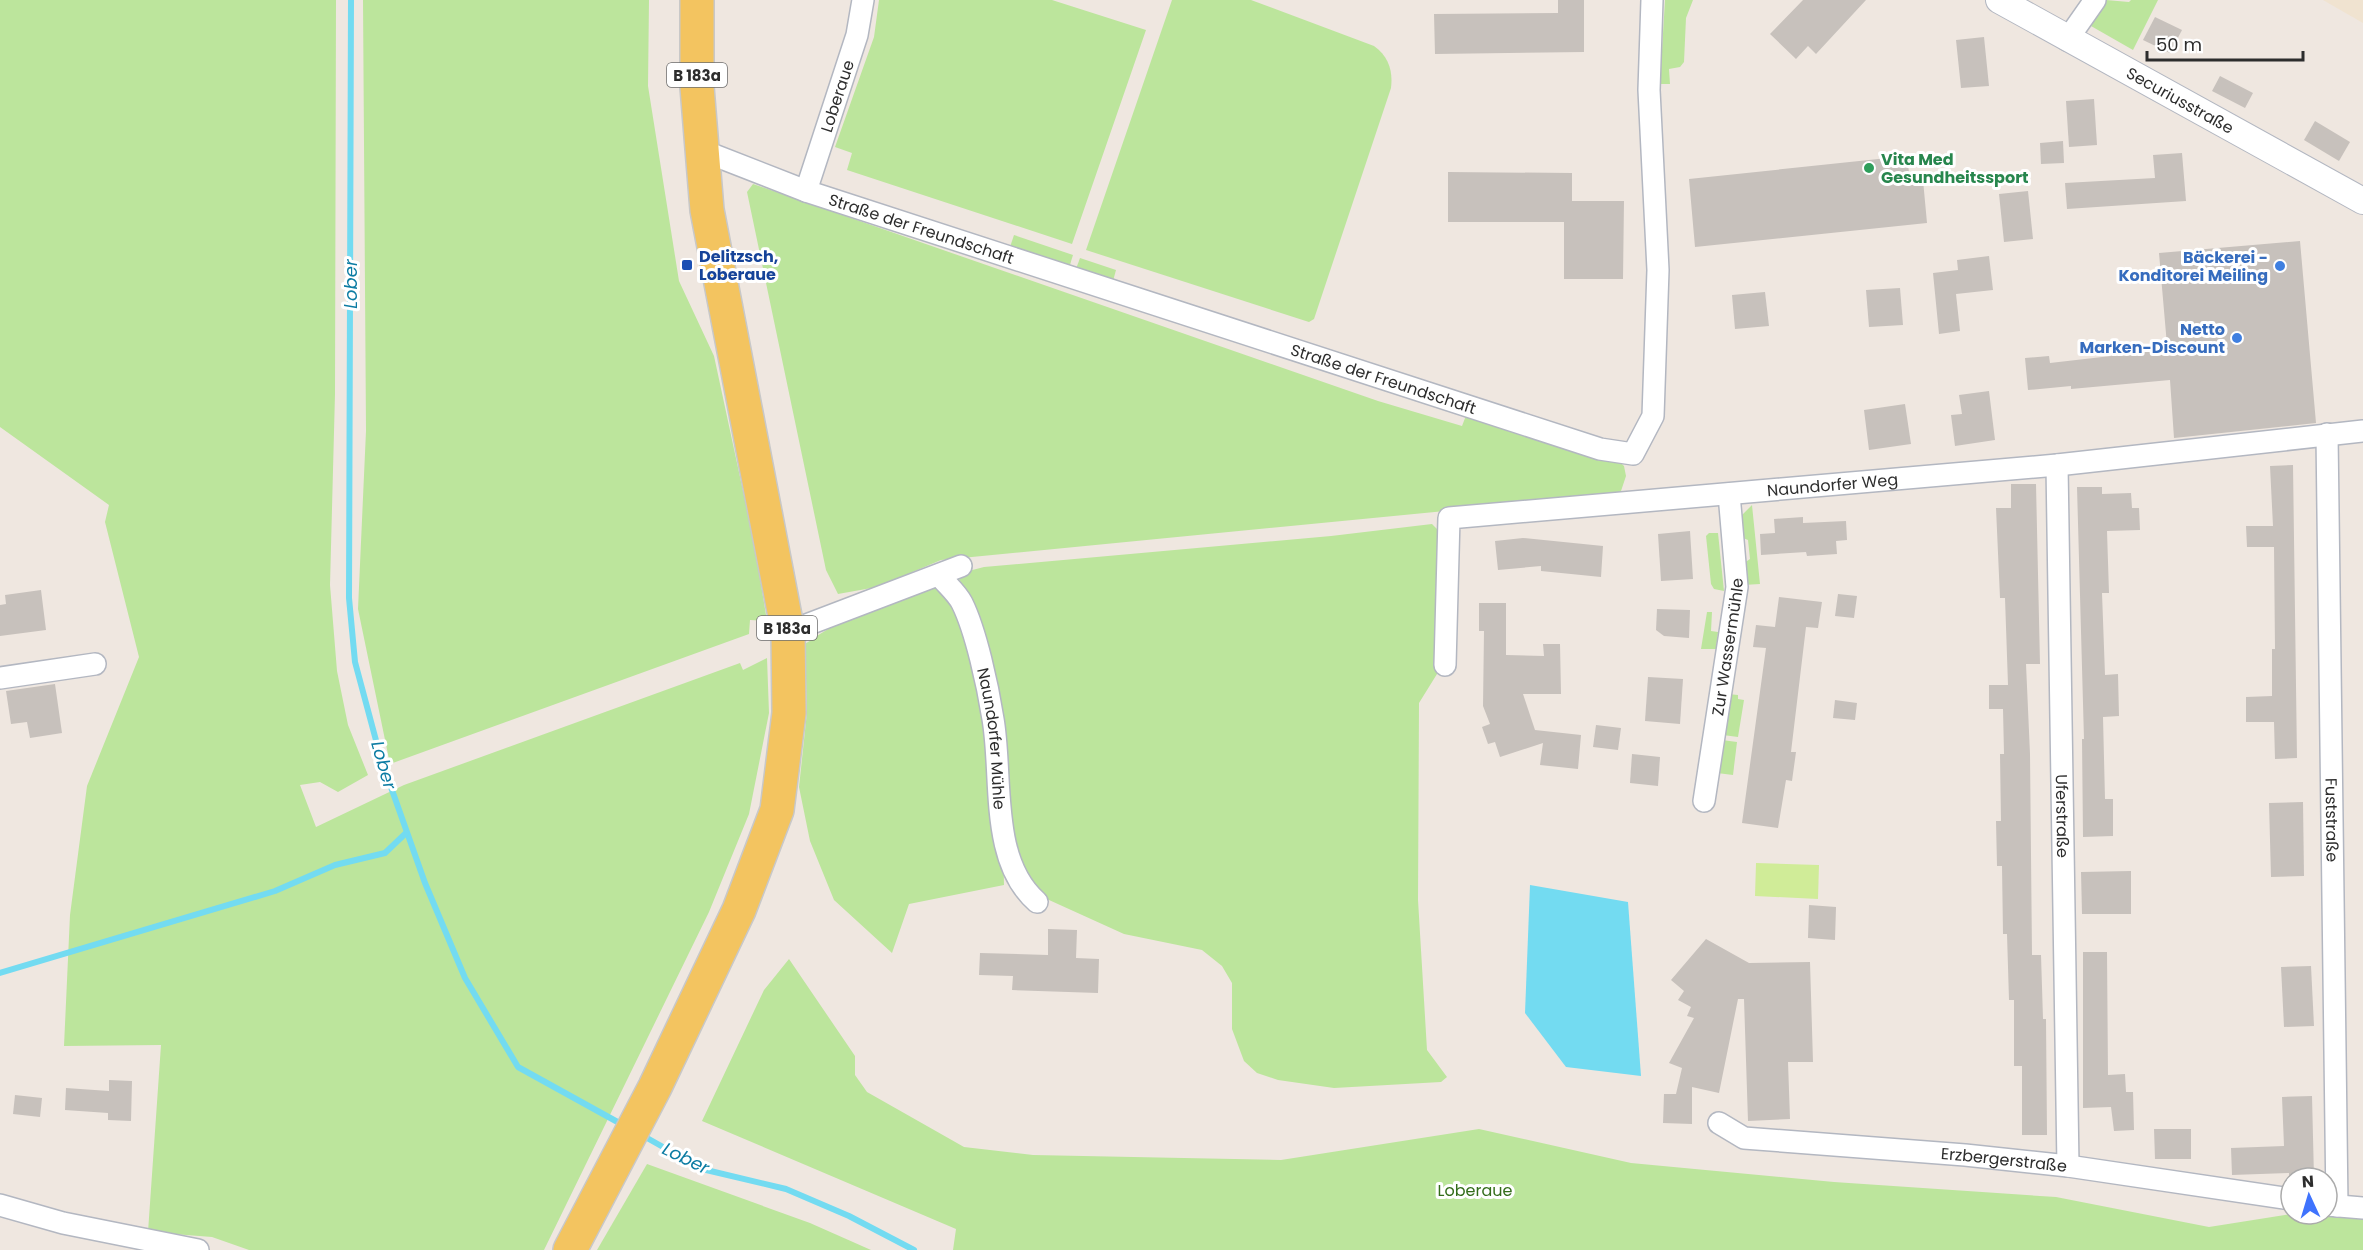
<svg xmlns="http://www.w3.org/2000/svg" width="2363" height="1250" viewBox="0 0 2363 1250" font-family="Poppins,sans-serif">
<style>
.education{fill:#f0e3d0}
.green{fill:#bce59c}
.pitch{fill:#d0ec98}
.water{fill:#73dbf1}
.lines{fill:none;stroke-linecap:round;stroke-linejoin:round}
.stream{stroke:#73dbf1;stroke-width:6}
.building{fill:#c7c1bc}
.minor-casing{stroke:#b3b7c1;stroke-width:24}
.tertiary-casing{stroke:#b3b7c1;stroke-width:28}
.primary-casing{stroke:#c8c8c8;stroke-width:36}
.minor{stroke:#fff;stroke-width:21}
.tertiary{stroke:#fff;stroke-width:26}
.primary{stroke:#f3c460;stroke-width:33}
.leisure-dot{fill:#2e9e5b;stroke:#fff;stroke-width:2}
.transit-dot{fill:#1a4fb4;stroke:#fff;stroke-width:2}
.shop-dot{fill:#3f7fe0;stroke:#fff;stroke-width:2}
.labels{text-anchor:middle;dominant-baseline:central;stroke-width:6;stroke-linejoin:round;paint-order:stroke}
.shield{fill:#fff;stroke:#6c6c6c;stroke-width:1.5}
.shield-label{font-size:15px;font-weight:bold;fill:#2d2d2d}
.street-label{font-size:16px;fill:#2d2d2d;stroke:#fff}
.leisure-label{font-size:16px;font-weight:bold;fill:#27864d;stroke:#fff;text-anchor:start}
.transit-label{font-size:16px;font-weight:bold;fill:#164399;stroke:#fff;text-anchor:start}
.shop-label{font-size:16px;font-weight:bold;fill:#366cbe;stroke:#fff;text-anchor:end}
.park-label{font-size:16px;fill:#336d1a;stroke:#fff}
.water-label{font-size:18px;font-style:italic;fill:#0c7ca3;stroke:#fff}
</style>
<rect width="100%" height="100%" fill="#efe7e0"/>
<path class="education" d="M2323,0h40v23z"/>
<g class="green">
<path d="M0,0h336l-1,394 -5,191 7,86 11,54 20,50 -30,17 -18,-10 -20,3 16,42 88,-42 336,-122 3,7 24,-12 2,55 -20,101 -40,98 -165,338h-295l-37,-13 -64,-5 13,-187 -97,1 6,-131 17,-129 52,-129 -34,-135 4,-17 -109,-78z"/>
<path d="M363,0h286l-1,86 31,195 35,75 40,186 13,79 -17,-1 -1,14 -359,130 -32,-155 8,-178z"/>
<path d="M879,0h173l94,30 -74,214 -225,-74 5,-17 -17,-6 39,-110z"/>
<path d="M1172,0h79l123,46c15,11 19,25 17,42l-77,231 -5,3 -223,-72z"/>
<path d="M1665,0h28l-7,18 -2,44 -4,5 -11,2 1,15h-10z"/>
<path d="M2106,0l23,2 2,-2h27l-25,50 -42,-24z"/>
<path d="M753,184l625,217 84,25 5,-13 150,46 7,7 2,10 -6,18 -679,66 -64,27 -39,7 -12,-24 -79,-378z"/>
<path d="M1014,235l59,20 -4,13 -59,-21z"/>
<path d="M1080,258l36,12 -3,11 -37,-12z"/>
<path d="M1752,505l8,79 -17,1 -2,-20 9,-6 -2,-19 -10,-4 2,-19z"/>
<path d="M1432,524l7,7 -2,143 -18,29 -1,197 9,150 20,27 -6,5 -107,6 -56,-8 -21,-7 -13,-12 -12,-32v-46l-10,-17 -20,-16 -78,-16 -86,-39 -35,-54 1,44 -95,19 -17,49 -58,-53 -24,-59 -11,-54 8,-75 -2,-68c42,-29 86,-50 134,-69l35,38 -17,-39 27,-7 347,-31z"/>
<path d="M1709,533h9l6,58 -10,-2 -3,-5 -5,-48z"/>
<path d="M1707,612h5l-1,19 7,1 -2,17h-15z"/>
<path d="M1728,694l10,1v4l6,1 -6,37 -15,-2z"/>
<path d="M1722,740l15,2 -4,33 -16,-2z"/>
<path d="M789,959l66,97v19l12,17 97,55 69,8 248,5 198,-31 152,34 203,19 222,15 153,30 82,-13h36l36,-6v42h-1410l3,-21 -254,-108 62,-131z"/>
<path d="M647,1164l163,59 61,27h-274z"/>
</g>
<path class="pitch" d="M1756,863l63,2 -1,34 -63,-3z"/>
<path class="water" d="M1530,885l98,17 13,174 -75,-9 -41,-54z"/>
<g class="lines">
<g class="stream">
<path d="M351,0l-2,598 6,64 26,97 44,124 40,95 53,89 105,58"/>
<path d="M0,973l275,-82 60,-26 50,-12 21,-20"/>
<path d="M640,1134l62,35 84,20 63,27 65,34"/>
</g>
</g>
<g class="building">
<path d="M1558,0h26v52l-149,2 -1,-40 124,-1z"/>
<path d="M1803,0h63l-50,54 -8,-8 -12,13 -26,-25z"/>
<path d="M2155,17l27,13 -12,23 -27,-13z"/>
<path d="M1984,37l5,49 -28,2 -5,-48z"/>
<path d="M2220,76l33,17 -8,15 -33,-17z"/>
<path d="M2094,99l3,46 -28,2 -3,-46z"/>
<path d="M2315,121l35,21 -11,19 -35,-21z"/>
<path d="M2063,141l1,22 -23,1 -1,-21z"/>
<path d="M2182,153l4,48 -119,8 -2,-26 90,-5 -2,-23z"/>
<path d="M1907,156l3,25 13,-1 4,43 -232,24 -6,-68z"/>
<path d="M1448,172l124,1v28h52l-1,78h-59v-57h-116z"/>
<path d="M2028,191l5,48 -29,3 -5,-48z"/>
<path d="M2300,241l16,182 -142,15 -4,-58 -99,9v-3l-43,4 -3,-32 24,-2 1,7 61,-7 -1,-6 57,-5 -8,-92z"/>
<path d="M1989,256l4,34 -37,4 4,37 -21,3 -6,-61 25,-3 -1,-10z"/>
<path d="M1900,288l3,37 -34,2 -3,-37z"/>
<path d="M1765,292l4,34 -34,3 -3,-34z"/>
<path d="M1989,391l6,49 -40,6 -4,-31 11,-1 -3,-19z"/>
<path d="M1905,404l6,40 -42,6 -5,-40z"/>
<path d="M2293,465l4,293 -22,1 -1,-37h-28v-25l26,-1v-47h3l-1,-102h-27l-1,-21h27l-3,-60z"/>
<path d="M2011,484h25l4,180h-14l4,90 2,201h9l2,64h3l1,116h-25v-69h-8v-66h-5l-2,-66h-4l-1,-68h-5l-1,-45h5l-1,-67h4l-1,-45h-14v-24h19l-3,-87h-5l-4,-90h15z"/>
<path d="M2077,487h25v7l29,-1 1,15h7l1,22 -33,1 2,62h-7l3,82 13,-1 1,42 -16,1 2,82h8v37l-30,1 -1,-98h2z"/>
<path d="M1803,517v6l43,-2 1,19 -11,1 1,13 -30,2 -1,-4 -45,3 -1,-21 15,-1 -1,-14z"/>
<path d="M1690,531l3,48 -32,2 -3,-47z"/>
<path d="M1523,538l80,8 -2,31 -60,-6v-5l-43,4 -3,-29z"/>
<path d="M41,590l5,40 -46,6v-31l6,-1 -1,-9z"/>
<path d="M1838,594l19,2 -3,22 -19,-2z"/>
<path d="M1779,597l43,5 -4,26 -12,-1 -15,125h5l-4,29 -6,-1 -8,48 -36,-5 24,-175 -13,-1 3,-22 19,2z"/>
<path d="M1479,603h27v52l38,1 -1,-12h17l1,50h-38l12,36 46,5 -3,34 -38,-4 3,-22 -43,14 -5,-15 -7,2 -6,-17 8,-3 -7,-18 1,-75h-5z"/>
<path d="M1657,609l33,1 -1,28 -25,-2 -8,-6z"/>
<path d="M1648,677l35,2 -3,45 -35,-3z"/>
<path d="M55,684l7,49 -32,5 -3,-16 -16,2 -5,-33z"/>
<path d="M1835,700l22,3 -2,17 -22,-2z"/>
<path d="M1596,725l25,3 -3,22 -25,-3z"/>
<path d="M1632,754l28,3 -2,29 -28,-3z"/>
<path d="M2303,802l1,74 -33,1 -2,-74z"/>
<path d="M2131,871v43h-49l-1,-42z"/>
<path d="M1809,905l27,2 -1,33 -27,-2z"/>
<path d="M1048,929l29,1 -1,28 23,1 -1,34 -86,-3 1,-14 -34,-1 1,-22 68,2z"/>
<path d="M1706,939l43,24 61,-1 3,100h-25l2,57 -42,2 -4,-122h-6l-19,94 -27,-6v37l-29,-1 1,-29h12l6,-26 -13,-5 25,-45 -7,-2 4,-9 -13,-7 6,-9 -13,-11z"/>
<path d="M2083,952h24l1,123 17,-1 1,18h7l1,38 -20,1 -3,-24 -28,1z"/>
<path d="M2311,966l3,60 -30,1 -3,-60z"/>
<path d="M109,1080l23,1 -1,40 -23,-1v-7l-43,-3 1,-22 43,3z"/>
<path d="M15,1095l27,3 -2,19 -27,-3z"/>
<path d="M2312,1096l2,82h-25v-5l-57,2 -1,-27 53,-2 -2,-49z"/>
<path d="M2154,1129h37v30h-36z"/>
</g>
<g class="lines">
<defs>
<g id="minor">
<path d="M2067,40l28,-40"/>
<path id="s1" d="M701,150l105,41 794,258 33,5 20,-38 5,-146 -9,-180 3,-90"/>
<path id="s2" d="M806,191l51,-156 6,-35"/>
<path id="s3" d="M2327,434l10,772"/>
<path id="s4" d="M2057,465l11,701"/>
<path id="s5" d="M939,575c7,9 18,18 23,28 14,28 26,84 31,116 10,58 -4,141 44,183"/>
<path d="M788,632l173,-66"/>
<path id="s6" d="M1445,665l4,-147 608,-53 306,-34"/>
<path d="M0,678l95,-14"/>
<path id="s7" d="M1704,801l33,-214 -8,-93"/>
<path id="s8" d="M1719,1123l25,15 221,17 103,11 223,33"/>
<path d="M0,1205l63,18 135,27"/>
<path d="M2327,1205l36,3"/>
</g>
<g id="tertiary">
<path id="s9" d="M1999,0l364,201"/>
</g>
<path id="primary" d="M570,1250l85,-163 84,-177 38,-100 12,-97 -1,-81 -81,-422 -10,-123v-87"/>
</defs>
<use href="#minor" class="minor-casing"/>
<use href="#tertiary" class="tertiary-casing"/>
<use href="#primary" class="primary-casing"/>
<use href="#minor" class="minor"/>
<use href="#tertiary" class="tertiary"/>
<use href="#primary" class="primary"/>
</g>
<circle class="leisure-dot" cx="1869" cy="168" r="6"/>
<rect class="transit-dot" x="681" y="259" width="12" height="12" rx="3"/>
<g class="shop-dot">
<circle cx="2280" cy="266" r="6"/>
<circle cx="2237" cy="338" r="6"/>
</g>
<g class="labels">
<g class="shield">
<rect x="667" y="63" width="60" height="24" rx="4.5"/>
<rect x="757" y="616" width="60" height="24" rx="4.5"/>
</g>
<g class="shield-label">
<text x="697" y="75">B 183a</text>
<text x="787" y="628">B 183a</text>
</g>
<g class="street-label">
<text stroke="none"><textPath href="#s2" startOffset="100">Loberaue</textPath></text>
<text stroke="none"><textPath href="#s9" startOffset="207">Securiusstraße</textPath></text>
<text stroke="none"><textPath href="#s1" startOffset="234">Straße der Freundschaft</textPath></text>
<text stroke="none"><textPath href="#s1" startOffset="720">Straße der Freundschaft</textPath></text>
<text stroke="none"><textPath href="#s6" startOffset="532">Naundorfer Weg</textPath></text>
<text stroke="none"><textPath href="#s7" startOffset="156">Zur Wassermühle</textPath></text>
<text stroke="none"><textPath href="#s5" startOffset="176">Naundorfer Mühle</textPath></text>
<text stroke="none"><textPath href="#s4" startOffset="351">Uferstraße</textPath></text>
<text stroke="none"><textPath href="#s3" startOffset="386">Fuststraße</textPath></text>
<text stroke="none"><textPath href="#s8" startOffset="290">Erzbergerstraße</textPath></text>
</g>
<g class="leisure-label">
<text x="1881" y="159">Vita Med<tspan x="1881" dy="18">Gesundheitssport</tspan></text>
</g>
<g class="transit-label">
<text x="699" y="256">Delitzsch,<tspan x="699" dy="18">Loberaue</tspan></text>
</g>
<g class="shop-label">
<text x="2268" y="257">Bäckerei -<tspan x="2268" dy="18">Konditorei Meiling</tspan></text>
<text x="2225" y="329">Netto<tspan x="2225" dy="18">Marken-Discount</tspan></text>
</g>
<g class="park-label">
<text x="1475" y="1190">Loberaue</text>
</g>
<g class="water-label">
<text transform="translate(350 284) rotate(-90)">Lober</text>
<text transform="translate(384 765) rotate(74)">Lober</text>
<text transform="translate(686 1158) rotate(26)">Lober</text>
</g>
</g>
<g transform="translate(2309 1196) rotate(356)"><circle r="28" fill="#ffffff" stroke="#ababab" stroke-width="1.5"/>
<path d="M0-4.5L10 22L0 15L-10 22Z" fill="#3f73fd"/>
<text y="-9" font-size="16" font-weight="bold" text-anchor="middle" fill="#2d2d2d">N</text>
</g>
<path d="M2147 51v9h156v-9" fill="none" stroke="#2d2d2d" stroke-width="3"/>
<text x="2156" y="51" font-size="18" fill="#2d2d2d" stroke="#ffffff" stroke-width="4.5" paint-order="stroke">50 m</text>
</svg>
